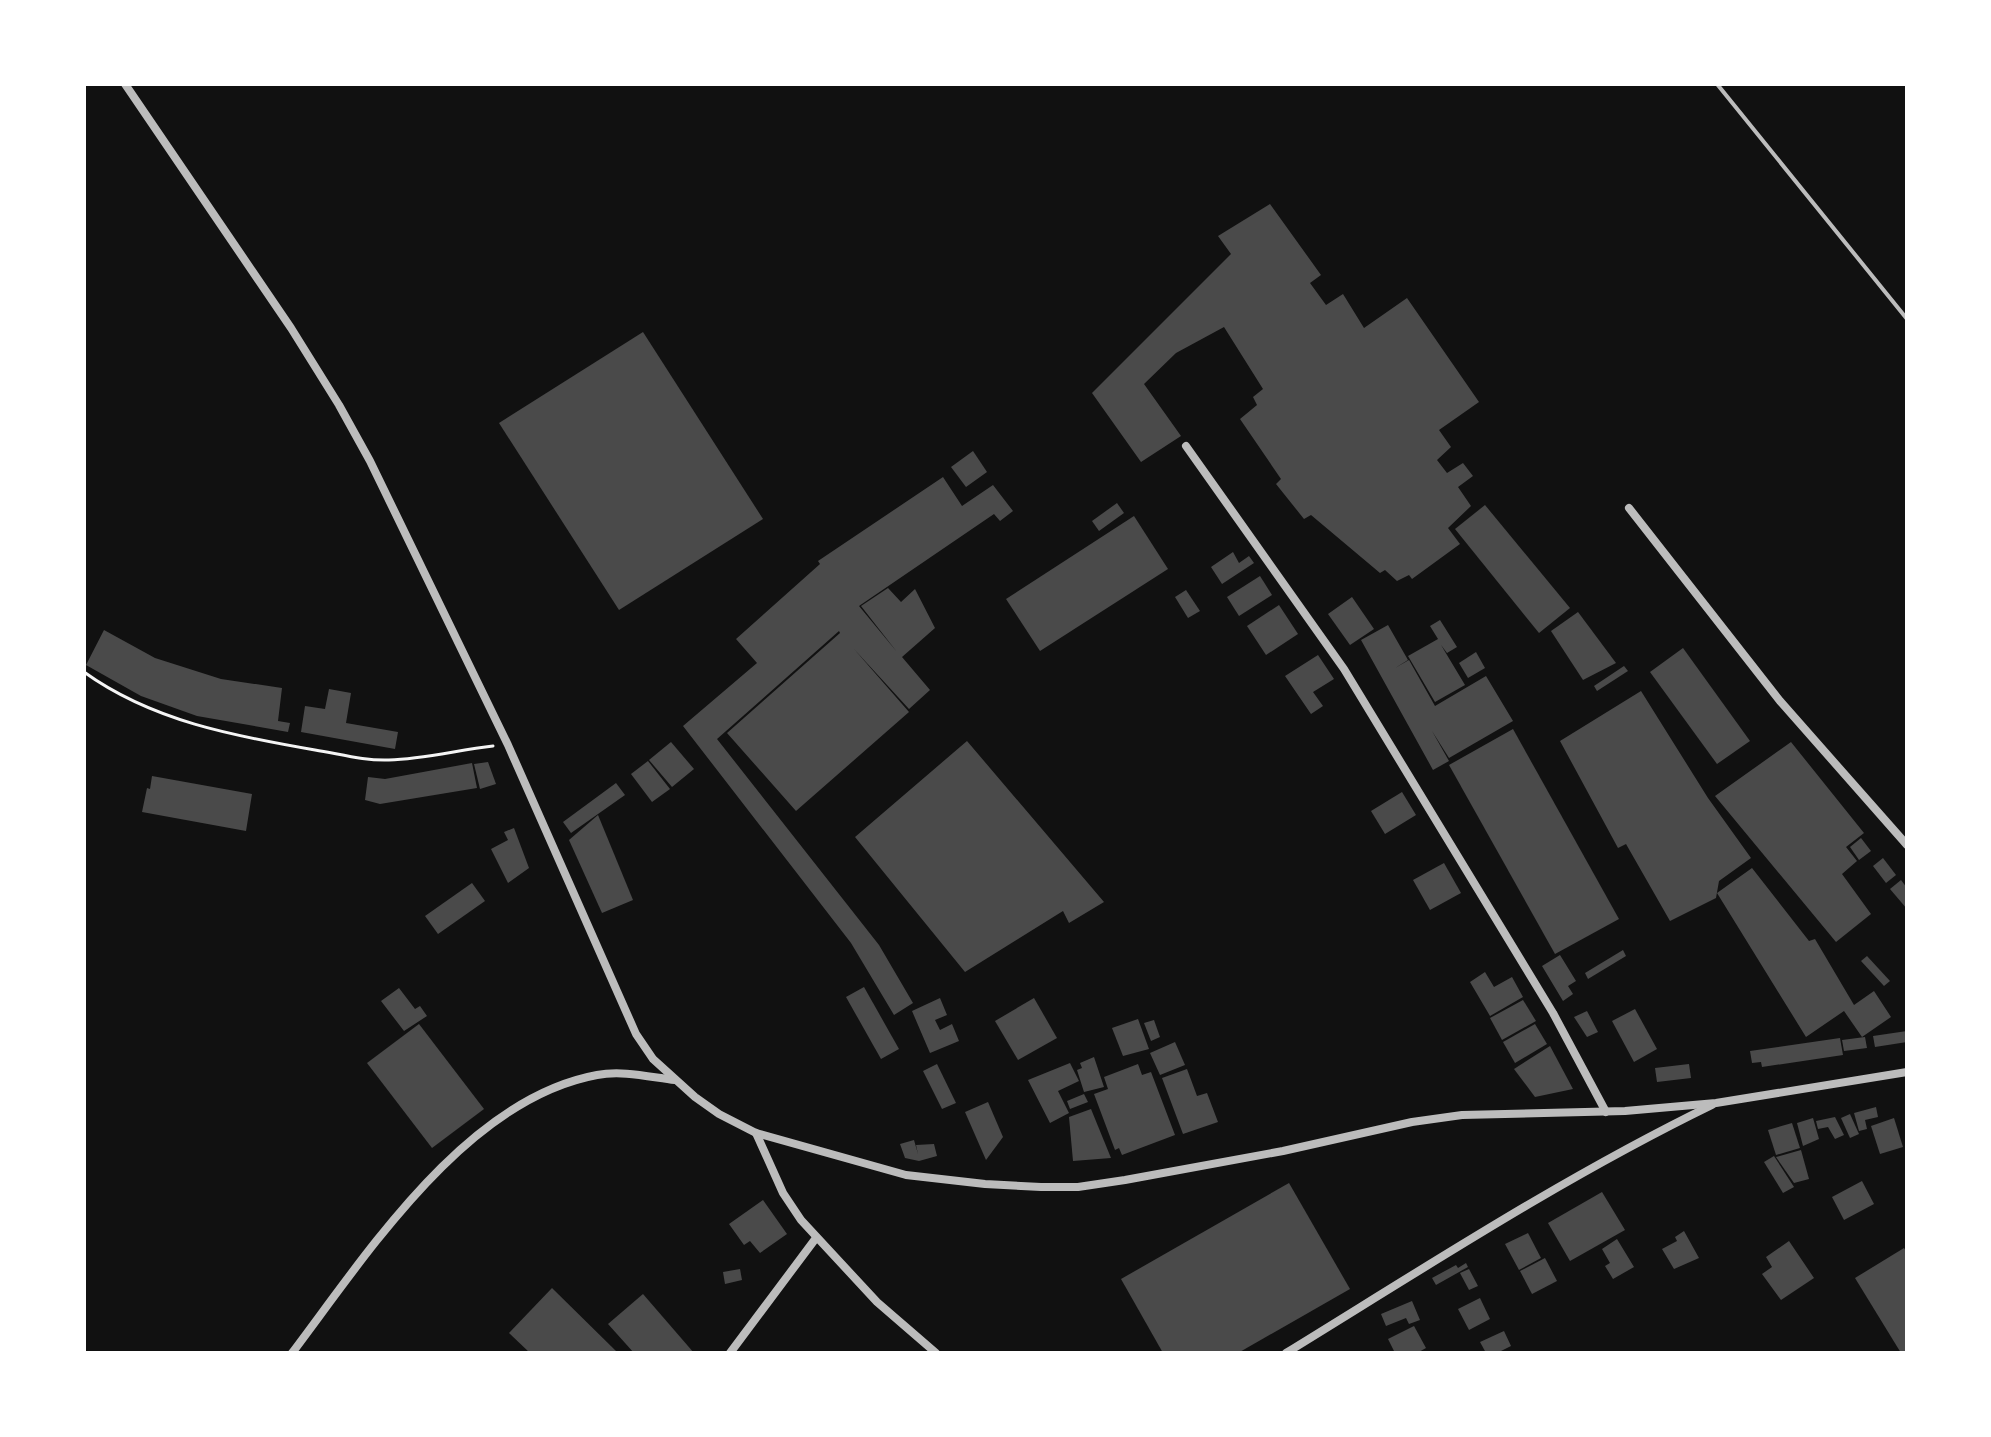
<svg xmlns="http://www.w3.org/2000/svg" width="1991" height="1437" viewBox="0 0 1991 1437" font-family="'Source Sans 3',sans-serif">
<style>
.building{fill:#4a4a4a}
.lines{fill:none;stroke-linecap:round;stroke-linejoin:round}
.path{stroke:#f5f5f5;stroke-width:3}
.service{stroke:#bcbcbc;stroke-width:4}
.minor{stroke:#bcbcbc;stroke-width:8}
</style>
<rect width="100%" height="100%" fill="#111"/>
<g class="building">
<path d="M1270,204l51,71 -11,8 16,22 17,-11 21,34 43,-30 72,104 -40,28 12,17 -14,13 10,13 16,-10 10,13 -15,11 13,19 -23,22 12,16 -48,35 -3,-4 -12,6 -12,-11 -5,3 -69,-58 -7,4 -28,-35 5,-5 -41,-60 17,-14 -4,-8 10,-8 -39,-62 -48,26 -32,31 37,52 -40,26 -49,-69 139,-139 -13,-18z"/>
<path d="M643,332l120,187 -144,91 -120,-187z"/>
<path d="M973,451l14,21 -21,15 -15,-20z"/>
<path d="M943,477l19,29 31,-21 20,26 -13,10 -6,-7 -135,92 38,46 -36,-46 27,-18 13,14 14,-13 20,39 -33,29 28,33 -21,19 -55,-60 55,63 -113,99 -69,-78 113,-100 -1,-2 -122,108 162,206 34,58 -19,12 -43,-72 -168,-217 74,-63 -21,-24 84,-75 -2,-3z"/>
<path d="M1117,503l7,10 -25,18 -7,-10z"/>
<path d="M1485,505l85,103 -31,25 -84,-104z"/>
<path d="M1134,516l34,53 -128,82 -34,-52z"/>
<path d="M1233,552l6,11 10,-7 5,7 -32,21 -11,-17z"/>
<path d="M1260,576l12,19 -33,21 -12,-19z"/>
<path d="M1186,590l14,21 -12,7 -13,-21z"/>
<path d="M1352,597l22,32 -24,16 -22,-31z"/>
<path d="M1279,605l19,29 -32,21 -19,-29z"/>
<path d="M1578,612l38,51 -33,17 -32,-49z"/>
<path d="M1440,620l17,27 -10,6 -6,-8 24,40 -30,17 -27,-46 30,-17 -8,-13z"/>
<path d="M1388,625l20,35 -13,8 14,-8 26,46 51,-30 27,45 -64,37 -17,-27 17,30 -16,9 -72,-130z"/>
<path d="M104,630l51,28 66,21 61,9 -4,33 12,2 -2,9 -91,-16 -56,-20 -55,-31z"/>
<path d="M1683,648l67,93 -33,23 -67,-92z"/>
<path d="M1476,652l9,16 -17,10 -9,-15z"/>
<path d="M1318,655l16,24 -21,13 10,14 -12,8 -26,-38z"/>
<path d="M1624,666l4,5 -31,20 -3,-5z"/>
<path d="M329,689l22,4 -5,30 52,9 -3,17 -94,-17 4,-26 20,3z"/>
<path d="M1641,691l67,107 43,60 -32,23 -3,17 -46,23 -44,-77 -8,4 -58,-107z"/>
<path d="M1513,729l106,190 -64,35 -106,-189z"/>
<path d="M967,741l137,161 -35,21 -6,-12 -98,61 -110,-135z"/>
<path d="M671,742l23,27 -22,18 -23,-27z"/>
<path d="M1791,742l73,91 -18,14 11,14 -15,13 29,40 -35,28 -121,-146z"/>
<path d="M648,761l22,28 -18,13 -21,-28z"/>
<path d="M488,762l8,22 -16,5 -6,-25z"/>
<path d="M472,763l5,25 -97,16 -15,-4 3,-23 17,2z"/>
<path d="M152,776l100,18 -6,37 -104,-19 5,-24 3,1z"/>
<path d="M616,783l9,12 -54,38 -8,-11z"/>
<path d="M1402,792l14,23 -31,19 -14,-23z"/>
<path d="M598,815l35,85 -31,13 -33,-73z"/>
<path d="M514,828l15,40 -21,15 -17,-34 17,-9 -4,-8z"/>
<path d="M1861,838l10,13 -12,9 -9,-13z"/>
<path d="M1883,858l13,17 -10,8 -13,-17z"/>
<path d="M1444,863l17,30 -31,17 -17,-30z"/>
<path d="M1752,868l57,73 6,-2 39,66 20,-14 17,26 -29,20 -18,-26 -38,26 -89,-144z"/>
<path d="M1901,880l6,8v21l-17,-20z"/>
<path d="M472,883l13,18 -47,33 -13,-18z"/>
<path d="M1623,950l3,6 -38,23 -3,-6z"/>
<path d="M1560,955l16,26 -8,5 5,8 -10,7 -21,-35z"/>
<path d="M1867,956l23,25 -6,5 -23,-25z"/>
<path d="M1485,972l9,15 18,-10 11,20 -33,19 -20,-34z"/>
<path d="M864,987l35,62 -18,10 -35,-62z"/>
<path d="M399,988l16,21 5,-3 7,10 -23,15 -23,-30z"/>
<path d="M940,998l7,17 -12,5 5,10 12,-6 7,17 -29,12 -18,-42z"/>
<path d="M1034,998l23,40 -39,22 -23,-39z"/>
<path d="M1523,1000l13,21 -34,19 -12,-22z"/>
<path d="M1635,1009l22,40 -23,13 -22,-41z"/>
<path d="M1587,1011l11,21 -11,5 -13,-20z"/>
<path d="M1138,1019l11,30 -26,7 -11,-28z"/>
<path d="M1154,1020l6,17 -9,4 -7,-18z"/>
<path d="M419,1024l65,85 -52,39 -65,-85z"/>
<path d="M1535,1024l12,20 -32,19 -12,-21z"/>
<path d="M1907,1031v11l-32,5 -2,-11z"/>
<path d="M1865,1037l2,11 -23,3 -2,-11z"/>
<path d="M1840,1038l3,17 -81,12 -1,-5 -9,1 -2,-12z"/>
<path d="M1175,1042l10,23 -25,10 -10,-22z"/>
<path d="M1550,1046l23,43 -38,8 -21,-28z"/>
<path d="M1094,1057l10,30 -20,5 -7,-22 5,-2 -2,-5z"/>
<path d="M1070,1063l9,18 -21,10 11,22 -19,10 -22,-43z"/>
<path d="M937,1064l19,39 -14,6 -19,-38z"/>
<path d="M1138,1064l4,11 9,-3 24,63 -53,20 -3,-7 -4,2 -21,-56 14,-5 -4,-12z"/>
<path d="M1689,1064l2,14 -34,4 -2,-14z"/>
<path d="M1187,1069l10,27 10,-3 11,29 -35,12 -21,-56z"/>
<path d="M1084,1094l4,8 -18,7 -3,-8z"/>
<path d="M988,1102l15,35 -17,23 -21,-48z"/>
<path d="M1876,1107l2,10 -13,3 2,9 -8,2 -5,-18z"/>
<path d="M1091,1109l20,49 -38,3 -4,-44z"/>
<path d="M1850,1114l9,20 -9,4 -9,-20z"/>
<path d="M1835,1117l9,18 -9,4 -7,-12 -10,2 -2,-8z"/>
<path d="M1813,1118l6,21 -16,7 -6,-23z"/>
<path d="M1894,1118l9,29 -23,7 -9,-28z"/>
<path d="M1792,1123l8,25 -24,7 -8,-25z"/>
<path d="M914,1140l4,14 -2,-9 18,-1 3,12 -18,5 -14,-3 -5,-14z"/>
<path d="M1801,1150l8,29 -15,4 -18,-26z"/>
<path d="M1774,1156l20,31 -11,6 -19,-31z"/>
<path d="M1862,1181l12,23 -30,16 -12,-23z"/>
<path d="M1289,1183l61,106 -112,64h-75l-42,-74z"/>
<path d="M1602,1192l23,38 -55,31 -22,-38z"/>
<path d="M763,1200l24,34 -27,19 -10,-12 -6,4 -15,-21z"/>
<path d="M1684,1231l15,27 -25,11 -12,-20 15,-8 -2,-4z"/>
<path d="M1528,1233l13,25 -22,12 -14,-26z"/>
<path d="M1617,1239l17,28 -21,12 -8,-13 5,-3 -8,-14z"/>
<path d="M1789,1241l25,37 -33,22 -19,-26 10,-7 -6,-10z"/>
<path d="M1904,1248l3,5v100h-6l-46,-75z"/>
<path d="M1545,1258l12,23 -25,13 -12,-23z"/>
<path d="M1466,1263l2,4 -32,18 -4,-7 24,-13 2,3z"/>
<path d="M740,1269l2,11 -17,4 -2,-12z"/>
<path d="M1469,1269l9,17 -9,4 -9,-17z"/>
<path d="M552,1288l66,65h-88l-21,-20z"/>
<path d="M643,1294l51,59h-60l-26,-29z"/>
<path d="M1480,1298l10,21 -21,11 -11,-21z"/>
<path d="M1412,1301l8,19 -11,4 -3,-6 -20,8 -5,-12z"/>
<path d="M1414,1326l12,22 -9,5h-22l-7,-14z"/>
<path d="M1504,1331l7,15 -14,7h-11l-6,-11z"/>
</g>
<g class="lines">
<path class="path" d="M84,672c68,49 150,64 231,78 25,4 49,11 74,10 34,-1 69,-10 104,-14"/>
<path class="service" d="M1717,84l190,235"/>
<g class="minor">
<path d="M125,84l166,244 48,77 31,56 138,284 128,289 17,25 42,38 24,17 37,19 150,42 79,9 56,3h37l47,-7 158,-29 129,-29 50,-7 163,-4 91,-8 191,-31"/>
<path d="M1186,446l158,223 209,344 53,99"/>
<path d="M1629,508l151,193 127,144"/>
<path d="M756,1133l27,60 18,27 76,82 59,51"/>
<path d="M292,1353c75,-99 174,-254 305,-278 25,-5 53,2 78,5"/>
<path d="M730,1353l86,-115"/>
<path d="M1286,1353c140,-86 278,-176 426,-248"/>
</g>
</g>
<rect width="1991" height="1437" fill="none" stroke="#ffffff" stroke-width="172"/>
</svg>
